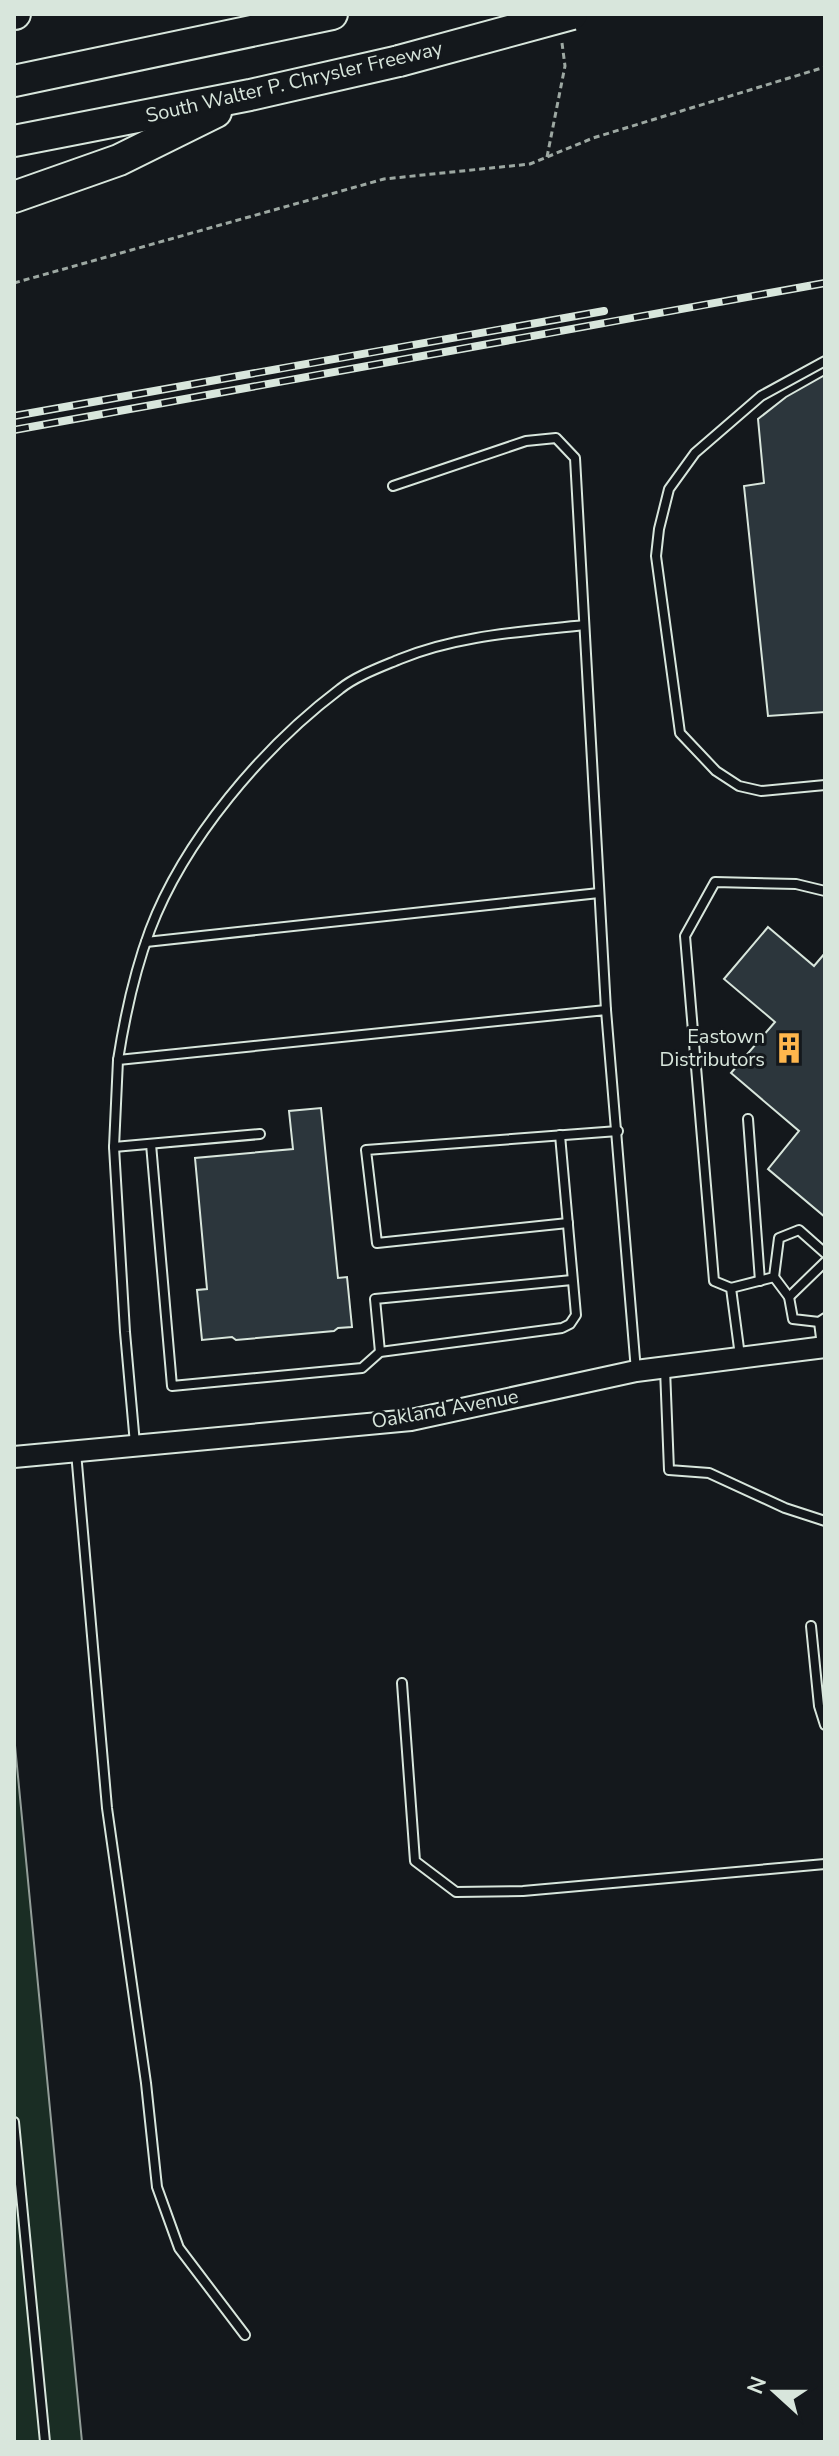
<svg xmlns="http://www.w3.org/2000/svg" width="839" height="2456" viewBox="0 0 839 2456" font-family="'Nunito Sans',sans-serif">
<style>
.green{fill:#1a2d24;stroke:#939e99;stroke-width:2}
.building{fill:#2c363c;stroke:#d8e6dc;stroke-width:2}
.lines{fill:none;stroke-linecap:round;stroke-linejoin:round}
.service-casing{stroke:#d8e6dc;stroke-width:12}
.tertiary-casing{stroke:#d8e6dc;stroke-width:24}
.motorway-casing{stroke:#d8e6dc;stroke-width:34}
.path{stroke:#9da8a2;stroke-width:3;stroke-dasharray:6 4;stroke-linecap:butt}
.service{stroke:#14181c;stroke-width:8}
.tertiary{stroke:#14181c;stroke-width:20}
.motorway{stroke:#14181c;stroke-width:30}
.rail-casing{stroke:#d8e6dc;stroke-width:8}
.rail{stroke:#14181c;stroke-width:5;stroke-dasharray:15;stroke-linecap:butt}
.motorway-bridge-casing{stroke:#d8e6dc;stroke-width:34;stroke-linecap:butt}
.motorway-bridge{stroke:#14181c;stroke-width:30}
.labels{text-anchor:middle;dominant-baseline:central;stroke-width:6;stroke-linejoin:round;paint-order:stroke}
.street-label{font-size:20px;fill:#d8e6dc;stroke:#14181c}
.poi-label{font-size:20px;fill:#d8e6dc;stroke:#14181c;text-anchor:end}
</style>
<rect width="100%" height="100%" fill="#14181c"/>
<path class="green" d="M14,1735l68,707h-68z"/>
<g class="building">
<path d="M825,375v339v-2l-57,4 -24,-230 20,-3 -6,-64 28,-22z"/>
<path d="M768,927l46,39 11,-13v264l-57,-48 31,-38 -68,-58 44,-51 -51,-43z"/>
<path d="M321,1108l17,170 9,-1 5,50 -14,1 -4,3 -98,9 -4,-3 -30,3 -5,-50 10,-1 -12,-131 98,-9 -4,-38z"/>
</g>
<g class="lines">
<defs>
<g id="service">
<path d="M825,361l-64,35 -66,57 -26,36 -10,40 -3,27 24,177 36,38 23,15 22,5 64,-6"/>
<path d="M393,486l133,-45 30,-3 19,20 31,552"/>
<path d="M146,942l453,-49"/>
<path d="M118,1060c7,-45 16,-87 32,-130 34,-90 113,-183 190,-241 16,-13 41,-22 60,-30 58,-24 122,-27 184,-34"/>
<path d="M748,1119l12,162"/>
<path d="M151,1144l21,242 190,-18 18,-16 182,-24 8,-4 6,-9 -16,-180"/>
<path d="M114,1147l146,-13"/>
<path d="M568,1223l-191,20 -11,-93 252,-19"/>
<path d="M774,1277l15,20 4,22 26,3"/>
<path d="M731,1288l43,-11 5,-39 20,-8 26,23"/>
<path d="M789,1297l36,-35"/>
<path d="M822,1346l-3,-24 6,-4"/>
<path d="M380,1352l-5,-53 197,-19"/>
<path d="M740,1356l-9,-68 -17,-7 -29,-345 30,-54 81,2 29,7"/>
<path d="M665,1369l4,101 40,3 76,35 40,13"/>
<path d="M135,1444l-10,-112 -11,-185 4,-87 488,-50 30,361"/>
<path d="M76,1452l31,356 39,275 11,104 22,61 66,87"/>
<path d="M811,1626l8,80 6,19"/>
<path d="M402,1683l13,178 41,31 67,-1 302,-27"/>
<path d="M14,2122l31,320"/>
</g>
<path id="tertiary" d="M14,1457l397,-37 225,-49 189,-24"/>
<g id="motorway">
<path d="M14,14h1"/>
<path d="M14,81l318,-67"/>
<path d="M14,141l236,-46 149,-34"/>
<path d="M14,197l105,-37 97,-48"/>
</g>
</defs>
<use href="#service" class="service-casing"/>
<use href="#tertiary" class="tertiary-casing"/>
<use href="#motorway" class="motorway-casing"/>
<g class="path">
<path d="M547,157l18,-91 -3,-23"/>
<path d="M14,283l370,-104 146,-15 63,-26 232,-71"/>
</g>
<use href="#service" class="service"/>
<use href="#tertiary" class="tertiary"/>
<use href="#motorway" class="motorway"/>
<defs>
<g id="rail">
<path d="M14,416l590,-105"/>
<path d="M14,430l811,-147"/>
</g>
</defs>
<use href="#rail" class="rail-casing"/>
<use href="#rail" class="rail"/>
<defs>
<path id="motorway-bridge" d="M399,61l173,-47"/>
</defs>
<use href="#motorway-bridge" class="motorway-bridge-casing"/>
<use href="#motorway-bridge" class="motorway-bridge"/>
</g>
<defs>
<symbol id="building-bare" viewBox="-9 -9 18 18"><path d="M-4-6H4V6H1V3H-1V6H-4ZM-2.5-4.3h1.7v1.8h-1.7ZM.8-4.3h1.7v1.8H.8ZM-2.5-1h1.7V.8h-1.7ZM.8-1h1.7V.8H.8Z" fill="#ffb74d" stroke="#14181c" stroke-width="2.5" paint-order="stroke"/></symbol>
</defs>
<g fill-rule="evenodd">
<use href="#building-bare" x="767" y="1026" width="44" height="44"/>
</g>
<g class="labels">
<g class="street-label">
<text transform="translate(294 82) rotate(-13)">South Walter P. Chrysler Freeway</text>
<text transform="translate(445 1409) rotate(-10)">Oakland Avenue</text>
</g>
<g class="poi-label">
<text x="765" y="1036">Eastown<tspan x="765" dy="23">Distributors</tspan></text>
</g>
</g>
<rect width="839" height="2456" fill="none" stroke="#d8e6dc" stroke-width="32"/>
<g transform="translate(775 2392) rotate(291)" stroke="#14181c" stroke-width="6" paint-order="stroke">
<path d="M0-6L14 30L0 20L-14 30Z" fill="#d8e6dc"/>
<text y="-12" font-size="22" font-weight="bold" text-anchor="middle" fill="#d8e6dc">N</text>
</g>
</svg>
